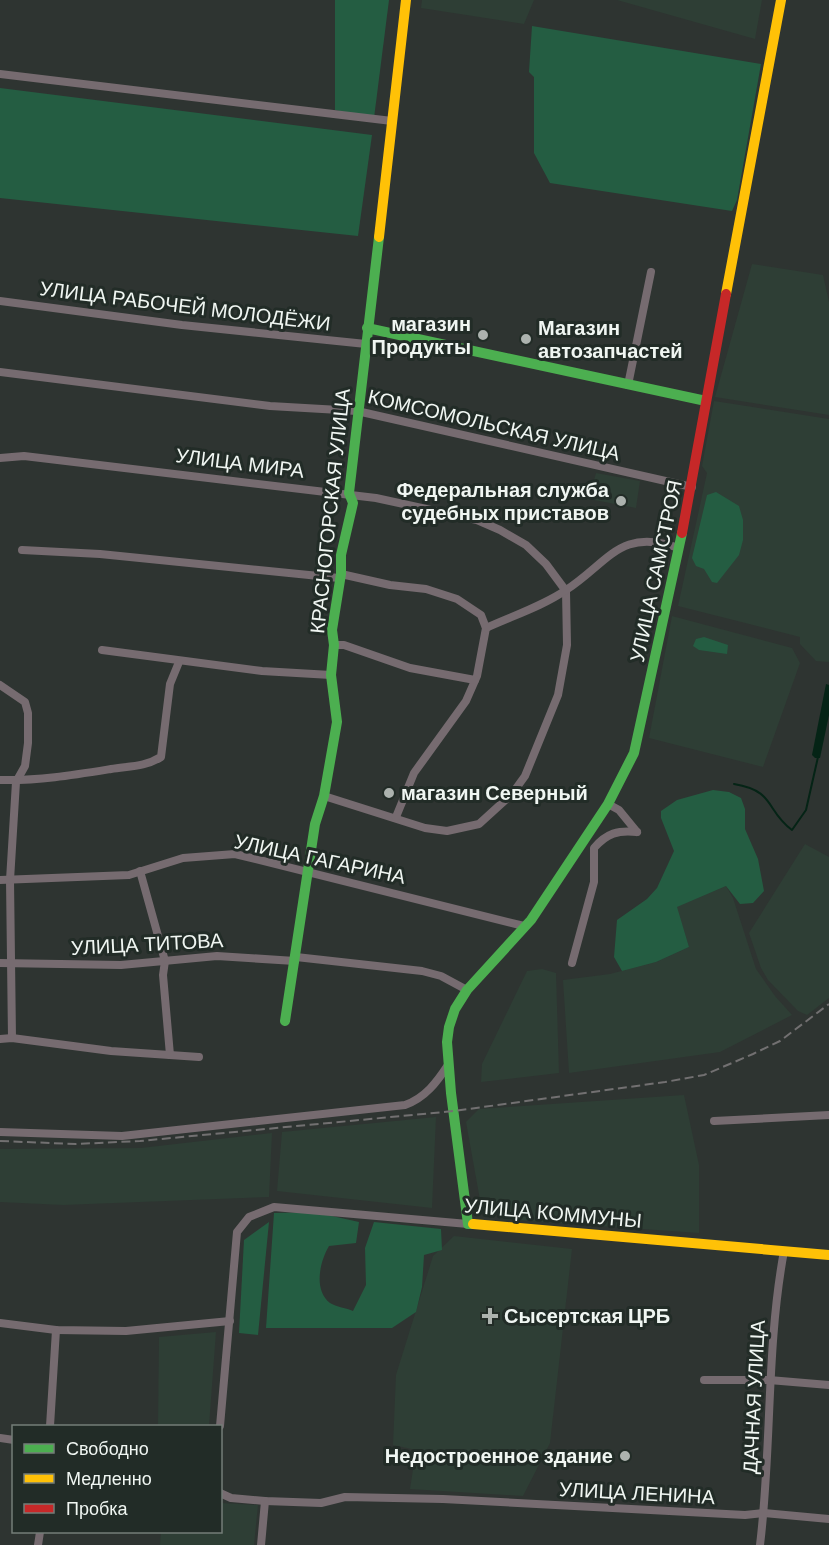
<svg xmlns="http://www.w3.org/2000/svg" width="829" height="1545" viewBox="0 0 829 1545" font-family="'DM Sans',sans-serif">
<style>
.built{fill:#2e3e35}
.green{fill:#245d42}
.water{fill:#052416}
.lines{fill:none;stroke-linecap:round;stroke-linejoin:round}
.stream{stroke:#052416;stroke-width:2}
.street{stroke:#766b70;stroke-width:8}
.fast{stroke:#4caf50;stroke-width:10}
.slow{stroke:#ffc107;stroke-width:10}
.jam{stroke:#c62828;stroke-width:10}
.rail{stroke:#727071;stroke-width:2;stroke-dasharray:9 4.5;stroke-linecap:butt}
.poi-dot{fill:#acb2ae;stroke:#222c27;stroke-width:2}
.labels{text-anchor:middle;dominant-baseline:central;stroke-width:6;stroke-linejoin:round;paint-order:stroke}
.street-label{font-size:20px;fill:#f0f6f2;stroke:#222c27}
.poi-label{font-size:20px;font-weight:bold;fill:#f0f6f2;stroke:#222c27;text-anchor:end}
</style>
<rect width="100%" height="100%" fill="#2e3431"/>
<g class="built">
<path d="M422,0h112l-10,24 -103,-16z"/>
<path d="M617,0h145l-7,39z"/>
<path d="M752,264l71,11 6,27v113l-114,-18z"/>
<path d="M714,401l115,18v243l-13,-1 -16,-17v-7l-122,-31 29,-133 -5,-7z"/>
<path d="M596,473l44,8 -4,27 -47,-9z"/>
<path d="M672,616l120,32 8,15 -37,104 -114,-29z"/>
<path d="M805,844l24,13v141l-22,17 -9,-4 -30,-31 -7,-12 -12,-35z"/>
<path d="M726,886l7,12 23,71 19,27 17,19 -72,37 -151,21 -6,-93 47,-6 46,-12 33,-15 -13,-40z"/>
<path d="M542,969l14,4 3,100 -78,9 1,-18 45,-93z"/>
<path d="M684,1095l15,70v68l-198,-14 -21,-19 -14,-78 13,-13z"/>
<path d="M436,1117l-4,91 -155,-17 5,-59z"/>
<path d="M272,1133l-3,64 -206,8 -63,-3v-53l141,-1z"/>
<path d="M454,1236l118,13 -22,194 -27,53 -113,-7 6,-39 -23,-5 3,-70 37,-119z"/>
<path d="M216,1332l-7,94h-51l1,-89z"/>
<path d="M221,1503l37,2 -4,40h-94l1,-13h59z"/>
</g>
<g class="green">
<path d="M335,0h54l-15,118 -39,-8z"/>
<path d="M532,26l229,38 -24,136 -5,11 -182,-28 -16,-30v-76l-5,-5z"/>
<path d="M0,88l372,47 -14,101 -358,-38z"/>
<path d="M716,492l23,14 4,14v20l-4,15 -22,28 -5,-1 -8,-13 -8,-3 -4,-8 15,-63z"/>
<path d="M704,637l24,8 -1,9 -28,-4 -6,-4 3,-7z"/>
<path d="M713,790l16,2 12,6 4,11v20l13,30 6,32 -11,12 -13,1 -14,-18 -49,21 12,40 -33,15 -34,9 -8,-14 3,-37 30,-21 10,-11 17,-37 -13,-33v-7l16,-11z"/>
<path d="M314,1212l45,10 -3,21 -27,3c-9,15 -16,44 1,57 6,4 17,5 23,8l13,-26 -1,-37 9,-26 67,7 1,21 -18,5 -2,32 -6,25 -24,16h-126l8,-115z"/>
<path d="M269,1222l-11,113 -19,-2 5,-93z"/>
</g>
<path class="water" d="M826,684l3,1v30l-9,43h-5l-3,-3z"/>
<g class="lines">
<path class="stream" d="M734,784c42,7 31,26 58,46l14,-20 12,-53"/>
<g class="street">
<path d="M0,74l392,47"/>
<path d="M0,301l182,24 184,19"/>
<path d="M0,372l270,34 87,5 335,76"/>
<path d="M628,385l23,-113"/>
<path d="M0,458l24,-2 352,42 101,22 23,10 26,15 20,19 20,27 1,54 -9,50 -33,81 -13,18 -33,30 -32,7 -22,-3 -101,-32"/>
<path d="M22,550l78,4 239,24"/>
<path d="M341,574l49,11 36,4 31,10 24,16 5,13 -9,48 -11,25 -52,72 -18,44"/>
<path d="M486,628c26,-12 57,-22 80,-38 43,-28 54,-63 113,-42"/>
<path d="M334,645h10l66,23 65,12"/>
<path d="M102,650l160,21 69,4"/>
<path d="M0,685l25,17 3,11v30l-3,23 -9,16 -6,98 2,158"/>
<path d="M0,780c38,1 74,-5 111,-11 18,-3 34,-2 50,-12l9,-73 9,-22"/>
<path d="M608,804l11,6 18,22"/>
<path d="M140,871l25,90 -2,14 7,80"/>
<path d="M0,880l129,-5 54,-17 52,-4 289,72"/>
<path d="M296,957l126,14 19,5 26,14"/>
<path d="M0,963l121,2 96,-9 78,5"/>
<path d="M572,963l22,-81v-34c13,-15 24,-18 43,-16"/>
<path d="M0,1039l12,-1 99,13 88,6"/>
<path d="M714,1121l115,-6"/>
<path d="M0,1132l122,4 283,-31c20,-7 32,-23 43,-40"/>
<path d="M0,1323l56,7 70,1 104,-10"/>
<path d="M704,1380h65l60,5"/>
<path d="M50,1426l6,-96"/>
<path d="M220,1426l17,-194 12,-15 25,-10 194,17"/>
<path d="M0,1438l14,2"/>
<path d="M220,1493l11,5 34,3 56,2 24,-6 98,2 302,16 19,-2 65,6"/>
<path d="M38,1545l2,-13"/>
<path d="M261,1545l4,-44"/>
<path d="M760,1545c12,-98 6,-197 24,-294"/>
</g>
<g class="fast">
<path d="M367,328l339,73"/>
<path d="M285,1021l30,-197 9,-28 13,-74 -6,-47 3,-30 -2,-15 9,-56v-19l12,-52 -4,-10 30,-256"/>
<path d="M473,1224h-5l-17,-131 -4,-51 2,-15 6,-18 12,-19 64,-70 77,-116 26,-51 48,-220"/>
</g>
<g class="slow">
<path d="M379,237l27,-237"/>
<path d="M726,294l55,-294"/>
<path d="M473,1224l356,31"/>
</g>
<path class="jam" d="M682,533l44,-239"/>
<path class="rail" d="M0,1141l76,3 64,-3 314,-30 211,-29 39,-7 49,-21 27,-13 49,-37"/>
</g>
<g class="poi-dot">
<circle cx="483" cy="335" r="6"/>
<circle cx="526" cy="339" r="6"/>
<circle cx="621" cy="501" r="6"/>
<circle cx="389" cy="793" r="6"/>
<path d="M487 1307h6v6h6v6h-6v6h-6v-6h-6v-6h6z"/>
<circle cx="625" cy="1456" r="6"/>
</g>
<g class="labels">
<g class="street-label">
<text transform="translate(185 306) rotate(7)">УЛИЦА РАБОЧЕЙ МОЛОДЁЖИ</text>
<text transform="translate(494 425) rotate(13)">КОМСОМОЛЬСКАЯ УЛИЦА</text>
<text transform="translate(240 463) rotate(7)">УЛИЦА МИРА</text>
<text transform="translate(330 511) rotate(-84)">КРАСНОГОРСКАЯ УЛИЦА</text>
<text transform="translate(656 571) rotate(-78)">УЛИЦА САМСТРОЯ</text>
<text transform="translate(320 859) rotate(12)">УЛИЦА ГАГАРИНА</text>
<text transform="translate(147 944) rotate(-3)">УЛИЦА ТИТОВА</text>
<text transform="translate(553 1213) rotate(5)">УЛИЦА КОММУНЫ</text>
<text transform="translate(754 1397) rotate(-87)">ДАЧНАЯ УЛИЦА</text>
<text transform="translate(637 1493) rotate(3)">УЛИЦА ЛЕНИНА</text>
</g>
<g class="poi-label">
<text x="471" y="324">магазин<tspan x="471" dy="23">Продукты</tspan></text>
<text x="538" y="328" text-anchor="start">Магазин<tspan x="538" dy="23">автозапчастей</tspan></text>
<text x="609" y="490">Федеральная служба<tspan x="609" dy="23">судебных приставов</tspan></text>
<text x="401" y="793" text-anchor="start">магазин Северный</text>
<text x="504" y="1316" text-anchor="start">Сысертская ЦРБ</text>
<text x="613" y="1456">Недостроенное здание</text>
</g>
</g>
<rect x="12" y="1425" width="210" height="108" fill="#222c27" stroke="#747d78" stroke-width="1.5"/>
<rect x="24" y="1444" width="30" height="9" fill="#4caf50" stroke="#747d78" stroke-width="1.5"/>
<text x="66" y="1455" font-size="18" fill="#f0f6f2">Свободно</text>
<rect x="24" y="1474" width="30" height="9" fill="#ffc107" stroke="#747d78" stroke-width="1.5"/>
<text x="66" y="1485" font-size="18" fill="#f0f6f2">Медленно</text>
<rect x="24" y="1504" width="30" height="9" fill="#c62828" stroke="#747d78" stroke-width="1.5"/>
<text x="66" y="1515" font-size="18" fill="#f0f6f2">Пробка</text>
</svg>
